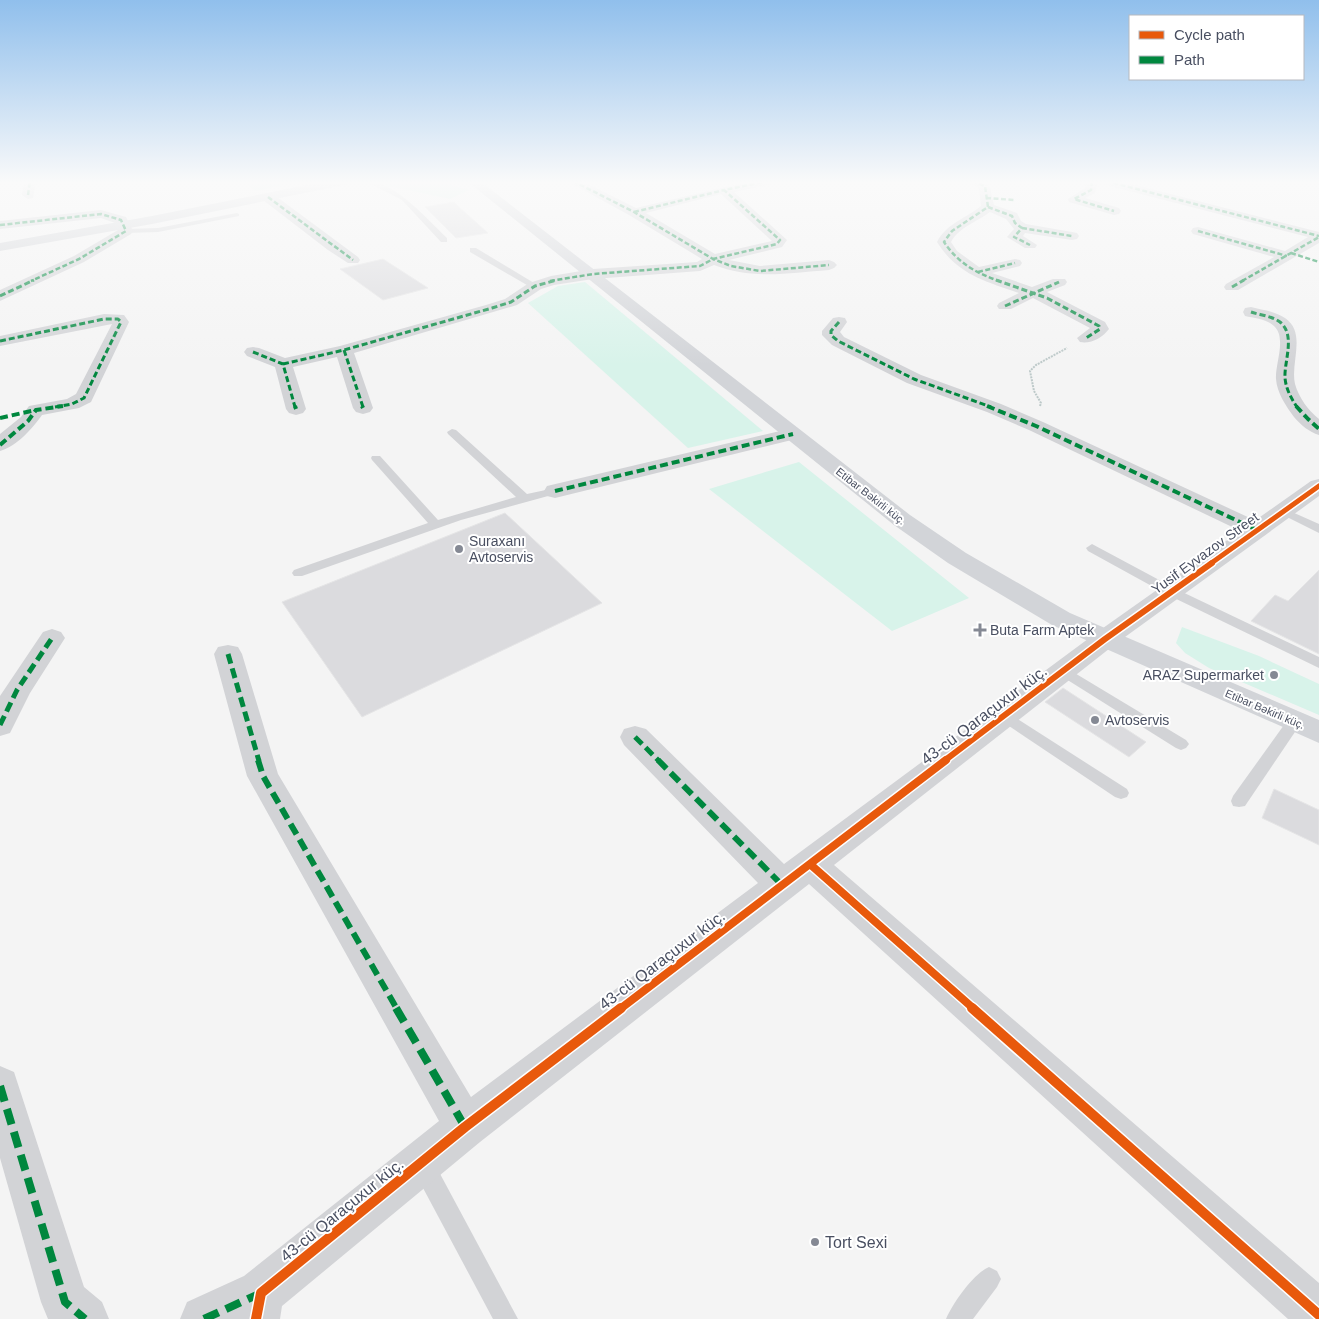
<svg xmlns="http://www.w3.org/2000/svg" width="1319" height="1319" viewBox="0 0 1319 1319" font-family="Arial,sans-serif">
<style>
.green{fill:#d8f3ea}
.building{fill:#dbdbde;stroke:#e5e5e6}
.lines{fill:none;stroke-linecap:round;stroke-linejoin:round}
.path{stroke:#bdc9c9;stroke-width:2;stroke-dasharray:2 1;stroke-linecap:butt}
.service{fill:#d2d3d6;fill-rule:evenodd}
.minor{fill:#d2d3d6;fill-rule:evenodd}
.tertiary{fill:#d2d3d6;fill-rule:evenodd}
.secondary{fill:#d2d4d8;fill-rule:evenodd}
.quiet-far5{stroke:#00873e;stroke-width:2.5;stroke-dasharray:5 2.5;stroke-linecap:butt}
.quiet-far4{stroke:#00873e;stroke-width:3;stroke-dasharray:6 3;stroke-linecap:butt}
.quiet-far3{stroke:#00873e;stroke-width:4;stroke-dasharray:8 4;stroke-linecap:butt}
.quiet-far2{stroke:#00873e;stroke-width:5;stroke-dasharray:10 5;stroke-linecap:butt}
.quiet-far1{stroke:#00873e;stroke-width:6;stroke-dasharray:12 6;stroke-linecap:butt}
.quiet{stroke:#00873e;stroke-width:8;stroke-dasharray:16 8;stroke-linecap:butt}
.cycleway-far3-casing{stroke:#fff;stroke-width:8}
.cycleway-far2-casing{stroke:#fff;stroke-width:9}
.cycleway-far1-casing{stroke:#fff;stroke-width:11}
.cycleway-casing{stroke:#fff;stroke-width:13}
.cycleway-far3{stroke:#e8590c;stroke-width:5}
.cycleway-far2{stroke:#e8590c;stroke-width:6}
.cycleway-far1{stroke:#e8590c;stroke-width:8}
.cycleway{stroke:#e8590c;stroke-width:10}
.poi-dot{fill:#858994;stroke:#fff;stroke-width:2}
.labels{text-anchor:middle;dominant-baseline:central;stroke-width:4;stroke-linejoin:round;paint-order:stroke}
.far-street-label{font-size:11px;fill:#494f61;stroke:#fff}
.poi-label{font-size:14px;fill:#494f61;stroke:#fff;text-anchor:start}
.street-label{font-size:14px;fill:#494f61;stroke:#fff}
.near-street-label{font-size:16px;fill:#494f61;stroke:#fff}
.near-poi-label{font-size:16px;fill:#494f61;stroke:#fff;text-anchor:start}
</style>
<rect width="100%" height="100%" fill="#f4f4f4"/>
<g class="green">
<path d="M245,181h50l-9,2 -2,2 -29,6z"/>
<path d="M398,181h40l31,9 -19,9 -66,-14z"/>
<path d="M585,282l178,149 -75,17 -160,-145 30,-17z"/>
<path d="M799,462l170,136 -77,33 -183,-142z"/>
<path d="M1182,627l77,29 60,28v31l-110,-47 -24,-15 -9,-10z"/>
</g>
<g class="building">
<path d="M454,202l5,5 29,26 -32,5 -31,-31z"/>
<path d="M383,259l45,29 -45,12 -43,-31z"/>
<path d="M505,513l97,90 -240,114 -80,-115z"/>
<path d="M1319,570v84l-68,-33 24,-26 13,6z"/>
<path d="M1063,688l83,54 -17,15 -84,-55z"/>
<path d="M1274,789l45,21v35l-57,-27z"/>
</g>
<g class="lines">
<path class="path" d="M1040,406l1,-3 -7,-12 -4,-20 6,-6 31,-17"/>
<g class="service">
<path d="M365,181c28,-2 63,39 82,57v4h-6l-39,-42z"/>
<path d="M237,213l2,1v2l-81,16 -32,1 -3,-2 3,-2 32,-1z"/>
<path d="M470,248h6l63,38 -7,2 -62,-36z"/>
<path d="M452,429l4,1 71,64 28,-6 6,3 -2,2 -98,27 -159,56h-8l-2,-3 2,-3 134,-47 -56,-63 -1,-2 1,-2h8l58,64 78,-23 -68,-63 -1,-2z"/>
<path d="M1283,508l36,16v9l-40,-20 -2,-2 2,-2z"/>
<path d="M1092,544l84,45 143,68v11l-151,-73 -80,-44 -2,-3z"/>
<path d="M1063,666l123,74 3,4 -3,4 -5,2 -5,-2 -118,-74 -2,-3 2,-3z"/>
<path d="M1005,711l122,78 2,4 -2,4 -6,2 -6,-2 -115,-77 -2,-4 2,-4z"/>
<path d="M1294,717l5,1 2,4 -2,4 -54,80 -6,1 -6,-1 -2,-5 2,-5 56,-78z"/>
<path d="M423,1154l8,3 87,162h-25l-78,-146 -3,-8 3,-8z"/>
<path d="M989,1267l8,4 4,8 -4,8 -24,32h-27c6,-15 28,-46 43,-52z"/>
</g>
<g class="minor">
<path d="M24,181h12l-3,17 -5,1 -6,-4z"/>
<path d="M567,181h15l54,27 115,-27h23l-2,3 -38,8 53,48 -5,7 -53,13 31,6 69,-6 5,2 3,3 -3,3 -5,2c-41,3 -75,10 -115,-5l-14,6 -107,8 -39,6 -13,4 -24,16 -163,48 19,55 -3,4 -7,2 -7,-2 -3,-4 -16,-51 -44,10 13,42 -3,4 -7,2 -7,-2 -3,-4 -11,-42 -28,-11 -3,-4 3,-4 6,-1 6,1 26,10 55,-12 146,-41 19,-6 24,-16 22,-7 42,-7 104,-7 5,-3 -73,-44zM721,194l51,47 -57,13 -69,-41z"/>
<path d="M966,181h17l6,2 5,22 23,8 4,8 5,3 46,8 5,1 2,3 -2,3 -5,1 -47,-7 -2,3 14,9 -2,3h-10l-18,-11 7,-8 -8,-10 -16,-7c-13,10 -31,15 -39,30l6,9 22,16 36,-8 5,1 2,3 -2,3 -28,7 40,14 21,-8h12l2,3 -2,3 -18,7 58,30 4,7c-7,9 -18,15 -29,13l-3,-4 13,-10 -57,-30 -22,11h-12l-2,-3 2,-3 20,-10c-35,-12 -62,-19 -82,-51 10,-19 28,-23 44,-36l-2,-18z"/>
<path d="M1086,181h12l-3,12 -10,5 34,10 2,3 -2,3 -5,1 -45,-13 -1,-3 17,-11z"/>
<path d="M1100,181h20l199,51v11l-81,47h-12l-2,-3 2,-3 48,-27 -81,-23 -2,-3 2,-3 5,-1 87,24 23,-14 -206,-53z"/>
<path d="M268,193l5,1 85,63 2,3 -2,3h-10l-20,-13 -65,-50 -1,-3z"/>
<path d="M101,210l25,7 7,14 -2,3 -47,28 -84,39v-11l74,-34 44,-26 -3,-7 -14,-5 -101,11v-8z"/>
<path d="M1251,307c11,3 24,4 34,11 22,15 5,45 10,66 4,14 13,26 24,35v16c-10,-3 -18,-10 -25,-18 -8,-11 -17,-24 -18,-38 -1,-15 11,-41 -2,-53 -7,-7 -20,-8 -29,-10l-2,-4 2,-4z"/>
<path d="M104,314l20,1 5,7 -38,80 -12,6 -37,7c-9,13 -26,32 -42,36v-17l21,-17 8,-11 38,-7 9,-5 36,-70 -112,22v-10z"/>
<path d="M839,317l6,1 2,4 -7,10 4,5 77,38 80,29 42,18 222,103 4,5 -4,5 -8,2 -8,-2 -220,-105 -42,-18 -80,-29 -75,-38 -10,-10v-4l11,-13z"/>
<path d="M793,428l7,2 3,4 -3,4 -245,60 -8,-2 -3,-5 3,-5z"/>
<path d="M52,629l9,3 4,6 -35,55 -20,40 -10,3v-40l43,-64z"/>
<path d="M1105,630l9,3 4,6 -4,6 -280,220 485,418v36h-31l-479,-435 -329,258 -198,164 -2,13h-100l7,-17 57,-26 195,-155 -192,-345 -33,-122 4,-7 10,-2 10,2 4,7 36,120 193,323 287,-214 -134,-138 -4,-8 4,-8 11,-3 11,3 138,135 312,-231z"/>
<path d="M0,1066l14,6 70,215 18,15 7,17h-61l-7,-17 -41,-144z"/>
</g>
<path class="tertiary" d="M1319,479v17l-205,149 -9,3 -9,-3 -4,-6 4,-6 215,-152z"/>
<g class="secondary">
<path d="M327,181h23l-6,4 -192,39 -152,27v-8l152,-27z"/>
<path d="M467,181h13l430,334 56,38 104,60 249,107v23l-267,-118 -104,-62 -54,-38z"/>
</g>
<g class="quiet-far5">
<path d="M573,181l61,31 79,47 18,7 29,5 69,-6"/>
<path d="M972,181l13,5 3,21 -36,24 -8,11c14,21 32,31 55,39"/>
<path d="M1092,181l-1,9 -17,9 40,12"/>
<path d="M1106,181l213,55"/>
<path d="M28,195l2,-14"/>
<path d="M268,197l85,63"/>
<path d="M986,198l29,2"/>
<path d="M988,207l24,9 3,7 7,5 -8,9 16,8"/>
<path d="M634,212l90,-22"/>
<path d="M0,225l101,-11 20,6 5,11 -47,28 -48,22"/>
<path d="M1022,228l50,8"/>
<path d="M1198,231l89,25"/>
<path d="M1291,253l28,9"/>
<path d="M978,272l37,-9"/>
<path d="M550,281l43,-7 107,-8 13,-7 64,-15 3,-4 -56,-50 44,-9"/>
<path d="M1242,281l77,-44"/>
</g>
<g class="quiet-far4">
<path d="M996,280l51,18 52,28 1,3 -14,9"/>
<path d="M1232,287l12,-7"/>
<path d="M0,296l34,-16"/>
<path d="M1005,306l54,-24"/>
<path d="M1251,312c9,3 21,4 29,10 16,13 4,39 5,56 1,11 6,20 12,29"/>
<path d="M839,322l-8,9v4l7,6 76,38 77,28"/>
<path d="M0,341l104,-22h14l3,3 -37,76 -12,6 -17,3"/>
<path d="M344,350l19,57"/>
<path d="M253,352l30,12 12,43"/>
<path d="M283,364l61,-14 148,-42 19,-6 24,-16 22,-6"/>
</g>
<g class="quiet-far3">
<path d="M295,406l1,3"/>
<path d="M362,406l1,2"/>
<path d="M987,406l49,20 221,104"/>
<path d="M1296,406l12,13 11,10"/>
<path d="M0,418l36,-8"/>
<path d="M0,445l28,-24 8,-11 27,-4"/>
<path d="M555,491l238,-57"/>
</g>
<g class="quiet-far2">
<path d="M228,654l31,107"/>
<path d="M0,725l17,-35 35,-52"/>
<path d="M635,737l24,24"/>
</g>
<g class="quiet-far1">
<path d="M258,760l5,16 134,233"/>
<path d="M658,760l125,126"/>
</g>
<g class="quiet">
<path d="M396,1008l69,119"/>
<path d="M0,1086l65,216 20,17"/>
<path d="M204,1319l57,-26"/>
</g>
<defs>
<path id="cycleway-far3" d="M1210,564l109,-78"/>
<path id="cycleway-far2" d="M944,761l161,-122 107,-76"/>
<g id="cycleway-far1">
<path d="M811,865l163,144"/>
<path d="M620,1009l326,-249"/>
</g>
<g id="cycleway">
<path d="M972,1008l347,307"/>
<path d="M256,1319l5,-26 204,-166 156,-119"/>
</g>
</defs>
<use href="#cycleway-far3" class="cycleway-far3-casing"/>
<use href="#cycleway-far2" class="cycleway-far2-casing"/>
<use href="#cycleway-far1" class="cycleway-far1-casing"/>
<use href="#cycleway" class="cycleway-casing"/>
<use href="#cycleway-far3" class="cycleway-far3"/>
<use href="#cycleway-far2" class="cycleway-far2"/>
<use href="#cycleway-far1" class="cycleway-far1"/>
<use href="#cycleway" class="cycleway"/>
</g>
<linearGradient id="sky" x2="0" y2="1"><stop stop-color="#90bfec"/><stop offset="0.5" stop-color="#fafafa"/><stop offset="1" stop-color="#fafafa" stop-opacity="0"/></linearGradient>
<rect width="1319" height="365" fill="url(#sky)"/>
<g class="poi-dot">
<circle cx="459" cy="549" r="5"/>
<path d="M977.5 622.5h5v5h5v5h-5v5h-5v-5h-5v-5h5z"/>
<circle cx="1274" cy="675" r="5"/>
<circle cx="1095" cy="720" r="5"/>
<circle cx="815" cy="1242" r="5"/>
</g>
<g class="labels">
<g class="far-street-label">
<text transform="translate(871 496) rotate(38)">Etibar Bəkirli küç.</text>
<text transform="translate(1265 709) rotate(23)">Etibar Bəkirli küç.</text>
</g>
<g class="poi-label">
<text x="469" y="541">Suraxanı<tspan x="469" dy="16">Avtoservis</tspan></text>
<text x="990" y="630">Buta Farm Aptek</text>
<text x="1264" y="675" text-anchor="end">ARAZ Supermarket</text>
<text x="1105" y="720">Avtoservis</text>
</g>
<g class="street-label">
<text transform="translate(1205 553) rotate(-36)">Yusif Eyvazov Street</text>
</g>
<g class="near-street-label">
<text transform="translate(984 715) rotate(-37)">43-cü Qaraçuxur küç.</text>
<text transform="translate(662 960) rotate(-37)">43-cü Qaraçuxur küç.</text>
<text transform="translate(342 1210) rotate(-39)">43-cü Qaraçuxur küç.</text>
</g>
<g class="near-poi-label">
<text x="825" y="1242">Tort Sexi</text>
</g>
</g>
<rect x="1129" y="15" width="175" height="65" fill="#ffffff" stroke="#b6b9c0"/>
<rect x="1139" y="31" width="25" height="8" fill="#e8590c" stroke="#b6b9c0"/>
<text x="1174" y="40" font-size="15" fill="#494f61">Cycle path</text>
<rect x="1139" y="56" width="25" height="8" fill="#00873e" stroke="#b6b9c0"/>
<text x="1174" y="65" font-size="15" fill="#494f61">Path</text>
</svg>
